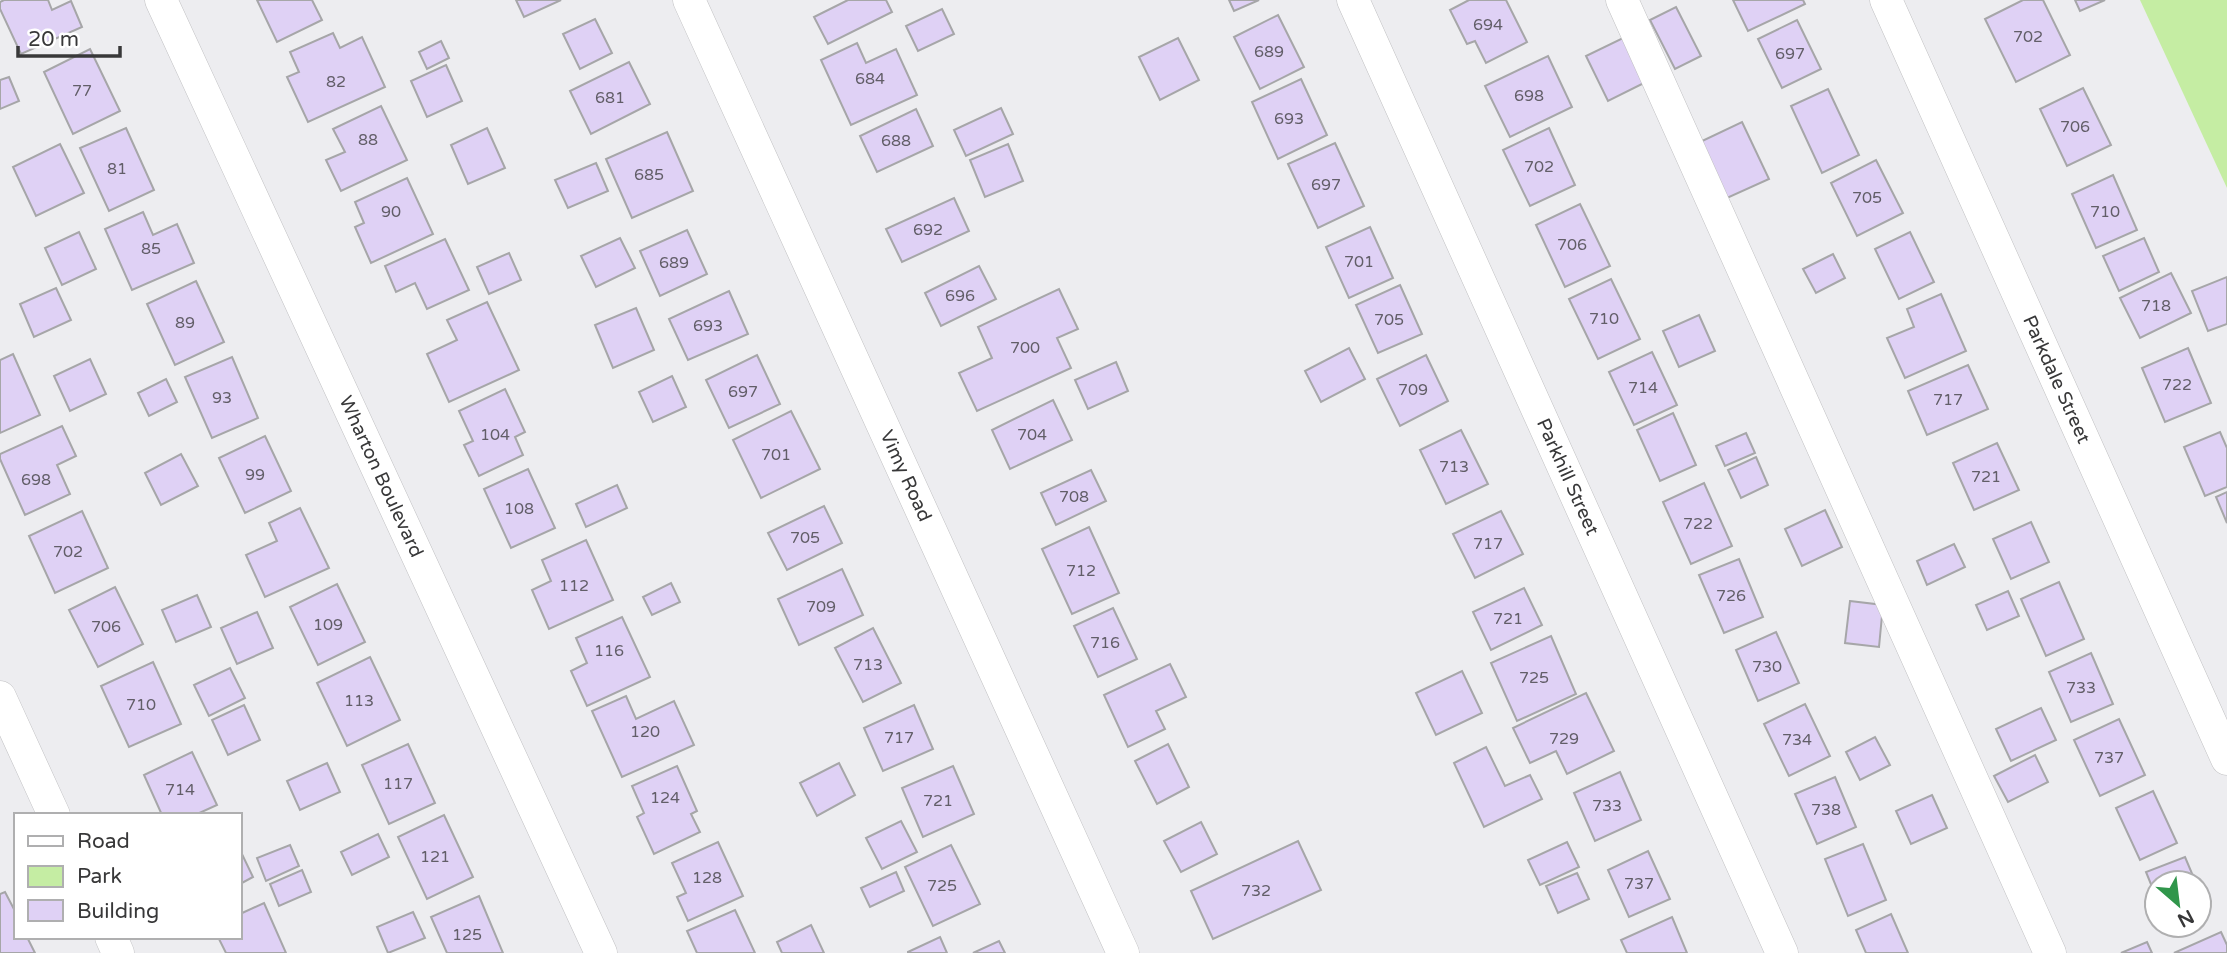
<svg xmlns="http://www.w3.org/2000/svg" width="2227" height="953" viewBox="0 0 2227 953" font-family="'Varela Round',sans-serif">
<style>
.green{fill:#c5eda3}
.building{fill:#dfd1f5;stroke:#a6a6a8;stroke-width:2}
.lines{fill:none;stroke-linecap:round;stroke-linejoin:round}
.minor-casing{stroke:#c1c1c3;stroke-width:33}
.minor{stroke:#fff;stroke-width:32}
.labels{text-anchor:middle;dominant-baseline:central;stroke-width:5;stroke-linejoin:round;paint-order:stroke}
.number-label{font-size:16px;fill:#625e68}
.street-label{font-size:19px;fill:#383839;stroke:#fff}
</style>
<rect width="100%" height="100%" fill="#ededf0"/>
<path class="green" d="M2140,0h87v188z"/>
<g class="building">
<path d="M4,0h44l4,10 19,-9 11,26 -61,27 -21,-45v-7z"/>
<path d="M257,0h55l10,20 -45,22z"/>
<path d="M516,0h45l-37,17z"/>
<path d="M848,0h38l6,12 -64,32 -14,-27z"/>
<path d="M1229,0h30l-25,11z"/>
<path d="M1469,0h37l21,42 -41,21 -11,-22 -8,3 -17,-34z"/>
<path d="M1733,0h70l2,4 -57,27z"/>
<path d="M2023,0h20l27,55 -54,27 -31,-63z"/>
<path d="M2075,0h30l-25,11z"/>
<path d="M1676,7l25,49 -26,13 -25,-49z"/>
<path d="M942,9l12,25 -36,17 -12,-25z"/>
<path d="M1278,15l26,52 -44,22 -26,-52z"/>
<path d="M595,19l17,34 -32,16 -17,-35z"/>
<path d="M1797,20l24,49 -39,19 -24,-49z"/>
<path d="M333,33l7,15 22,-11 23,50 -77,35 -21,-45 12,-5 -9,-20z"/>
<path d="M1178,38l21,42 -39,20 -21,-43z"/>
<path d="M1623,38l21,45 -36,18 -22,-45z"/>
<path d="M441,41l8,17 -22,11 -8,-17z"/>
<path d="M857,43l9,20 30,-14 21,46 -66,30 -30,-65z"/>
<path d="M90,49l30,62 -47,23 -29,-62z"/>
<path d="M1548,56l24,51 -62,30 -25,-51z"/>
<path d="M629,62l21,42 -59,30 -21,-43z"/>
<path d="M446,65l16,36 -35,16 -16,-36z"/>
<path d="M9,77l10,24 -19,8v-29z"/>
<path d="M1301,79l26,56 -49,24 -26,-57z"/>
<path d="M2083,88l28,57 -44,21 -27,-57z"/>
<path d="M1828,89l31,66 -37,18 -31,-67z"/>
<path d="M381,106l26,54 -66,31 -15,-31 19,-8 -12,-23z"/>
<path d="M1001,108l12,26 -47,22 -12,-26z"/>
<path d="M916,109l17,37 -56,26 -17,-36z"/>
<path d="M1742,122l27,57 -42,19 -27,-56z"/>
<path d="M126,128l28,62 -45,21 -29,-63z"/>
<path d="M487,128l18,40 -37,16 -17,-39z"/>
<path d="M1549,128l26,57 -45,21 -27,-56z"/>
<path d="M667,132l26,59 -61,27 -26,-59z"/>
<path d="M1335,143l29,63 -46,22 -30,-64z"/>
<path d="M60,144l24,49 -48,23 -23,-49z"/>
<path d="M1008,144l15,37 -38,16 -15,-37z"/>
<path d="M1876,160l27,53 -46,23 -26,-53z"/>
<path d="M596,163l12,28 -40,17 -13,-28z"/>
<path d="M2113,175l24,55 -41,18 -24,-54z"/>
<path d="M407,178l26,56 -62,29 -16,-36 9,-4 -9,-21z"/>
<path d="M954,198l15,33 -67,31 -16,-33z"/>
<path d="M1580,204l30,62 -45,21 -29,-62z"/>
<path d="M143,212l10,23 24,-11 17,39 -62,27 -27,-61z"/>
<path d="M1370,227l23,51 -44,20 -23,-51z"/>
<path d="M687,230l20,44 -47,22 -20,-45z"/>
<path d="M79,232l17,37 -34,16 -17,-37z"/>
<path d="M1910,232l24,50 -35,17 -24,-50z"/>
<path d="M620,238l15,30 -39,19 -15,-31z"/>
<path d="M2144,238l15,34 -40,19 -16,-35z"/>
<path d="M445,239l24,51 -42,19 -12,-26 -19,9 -11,-26z"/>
<path d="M509,253l12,27 -32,14 -12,-27z"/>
<path d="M1833,254l12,24 -29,15 -13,-24z"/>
<path d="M979,266l17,33 -55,27 -16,-33z"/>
<path d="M2171,273l20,40 -51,25 -20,-40z"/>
<path d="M2227,277v47l-19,7 -16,-40z"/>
<path d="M1611,279l29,60 -42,20 -29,-60z"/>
<path d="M196,281l28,61 -49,23 -28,-61z"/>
<path d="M1400,285l22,49 -44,19 -22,-48z"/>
<path d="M56,288l15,32 -37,17 -14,-33z"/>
<path d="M1059,289l19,40 -21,9 14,30 -94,43 -18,-38 33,-15 -14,-31z"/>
<path d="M729,291l19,43 -60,26 -19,-41z"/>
<path d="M1941,294l25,57 -61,27 -18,-40 27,-11 -7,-18z"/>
<path d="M487,302l32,68 -70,32 -22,-48 30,-14 -10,-20z"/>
<path d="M636,308l18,42 -41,18 -18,-43z"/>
<path d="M1699,315l16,36 -36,16 -16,-36z"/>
<path d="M1349,348l16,31 -44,23 -16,-31z"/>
<path d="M2188,348l23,55 -46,19 -23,-54z"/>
<path d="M1652,352l25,53 -43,20 -25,-53z"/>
<path d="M13,354l27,61 -40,18v-73z"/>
<path d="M757,355l23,49 -51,24 -23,-48z"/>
<path d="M1426,355l22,46 -48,25 -23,-47z"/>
<path d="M232,357l26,61 -46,20 -27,-61z"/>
<path d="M90,359l16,35 -36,17 -16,-35z"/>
<path d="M1116,362l12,29 -40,18 -13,-29z"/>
<path d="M1968,365l20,44 -61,26 -19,-44z"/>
<path d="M672,376l14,31 -33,15 -14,-30z"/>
<path d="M166,379l11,23 -28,14 -11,-23z"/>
<path d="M505,389l20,43 -10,5 8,18 -44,21 -15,-31 9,-4 -14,-30z"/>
<path d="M1053,400l19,40 -62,29 -18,-39z"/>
<path d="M791,411l29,58 -59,29 -28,-58z"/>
<path d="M1673,413l23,52 -36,16 -23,-51z"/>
<path d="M62,426l14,30 -19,9 13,29 -45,21 -25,-56v-5z"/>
<path d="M1461,430l27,54 -42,20 -26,-54z"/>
<path d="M2220,432l7,16v39l-22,9 -21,-49z"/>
<path d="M1746,433l9,20 -30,13 -9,-20z"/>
<path d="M265,436l26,55 -46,22 -26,-55z"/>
<path d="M1997,443l22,47 -45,20 -21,-47z"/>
<path d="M181,454l17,32 -37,19 -16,-32z"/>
<path d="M1756,457l12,28 -27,13 -13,-28z"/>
<path d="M528,469l27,59 -44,20 -27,-59z"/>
<path d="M1091,470l15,31 -50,24 -15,-32z"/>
<path d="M1704,483l28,63 -41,18 -28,-62z"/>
<path d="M617,485l10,23 -41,19 -10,-23z"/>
<path d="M2227,492v31l-11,-26z"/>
<path d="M824,506l18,37 -55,27 -19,-37z"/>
<path d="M300,508l29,60 -64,29 -19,-42 31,-14 -8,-18z"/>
<path d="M1825,510l17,37 -40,19 -17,-37z"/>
<path d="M82,511l26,57 -53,25 -26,-57z"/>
<path d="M1501,511l22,43 -48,24 -22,-44z"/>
<path d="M2031,522l18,40 -38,17 -18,-40z"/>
<path d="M1089,527l30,66 -47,21 -30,-65z"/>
<path d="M586,540l27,60 -64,29 -17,-39 19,-9 -9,-21z"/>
<path d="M1954,544l11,23 -38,18 -10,-24z"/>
<path d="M1739,559l24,58 -39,16 -25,-58z"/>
<path d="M842,569l21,46 -64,30 -21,-46z"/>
<path d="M2059,582l25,57 -38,17 -25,-57z"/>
<path d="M671,583l9,19 -28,13 -9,-18z"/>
<path d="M337,584l28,58 -47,23 -28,-58z"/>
<path d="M115,587l28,57 -45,23 -29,-57z"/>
<path d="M1524,588l18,37 -51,25 -18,-38z"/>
<path d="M2008,591l11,25 -32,14 -11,-25z"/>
<path d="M197,595l14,32 -35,15 -14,-32z"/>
<path d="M1850,601l33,4 -4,42 -34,-4z"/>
<path d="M1113,608l24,51 -39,18 -24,-51z"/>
<path d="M257,612l16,36 -36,16 -16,-36z"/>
<path d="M622,617l28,60 -63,29 -16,-35 16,-8 -11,-25z"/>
<path d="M873,628l28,55 -38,19 -28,-54z"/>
<path d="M1776,632l23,51 -41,18 -22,-51z"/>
<path d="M1551,636l25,58 -59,27 -26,-58z"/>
<path d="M2091,653l22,51 -42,18 -22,-50z"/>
<path d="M370,657l30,63 -53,26 -30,-63z"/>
<path d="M153,662l28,62 -52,23 -28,-61z"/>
<path d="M1170,664l16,33 -30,14 9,18 -37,18 -24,-52z"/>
<path d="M230,668l15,30 -36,18 -15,-31z"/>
<path d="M1462,671l20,42 -46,22 -20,-42z"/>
<path d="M1586,693l28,58 -47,23 -11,-23 -26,12 -17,-35z"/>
<path d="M626,696l10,23 38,-18 20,44 -72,32 -30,-66z"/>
<path d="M1805,704l25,52 -41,20 -25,-52z"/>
<path d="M244,705l16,35 -32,15 -16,-35z"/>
<path d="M914,705l19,44 -50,22 -19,-43z"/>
<path d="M2041,708l15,32 -45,21 -15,-32z"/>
<path d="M2119,719l26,56 -45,21 -26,-56z"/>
<path d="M1875,737l15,28 -30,15 -14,-28z"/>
<path d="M408,744l27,59 -46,21 -27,-59z"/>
<path d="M1168,744l21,43 -32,17 -22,-43z"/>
<path d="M1486,747l19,39 25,-11 12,24 -58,28 -30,-64z"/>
<path d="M192,752l25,53 -22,10h-33l-18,-40z"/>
<path d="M2035,755l13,27 -40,20 -14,-26z"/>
<path d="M327,763l13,29 -40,18 -13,-29z"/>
<path d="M839,763l16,32 -38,21 -17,-33z"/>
<path d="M677,766l20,45 -6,3 9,18 -46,22 -17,-37 7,-4 -12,-27z"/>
<path d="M953,766l21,48 -51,23 -21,-49z"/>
<path d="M1620,772l21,48 -46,21 -21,-48z"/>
<path d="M1835,777l21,50 -39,17 -22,-50z"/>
<path d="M2153,791l24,52 -37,17 -24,-52z"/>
<path d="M1932,795l15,33 -36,16 -15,-33z"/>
<path d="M444,815l29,62 -46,22 -29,-62z"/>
<path d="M901,821l16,31 -35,17 -16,-31z"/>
<path d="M1201,822l16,32 -36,18 -17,-31z"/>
<path d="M378,834l11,23 -37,18 -11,-23z"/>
<path d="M1298,841l23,49 -108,49 -22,-48z"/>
<path d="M718,842l25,54 -55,25 -11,-24 9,-4 -14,-30z"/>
<path d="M1567,842l12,25 -39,18 -12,-25z"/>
<path d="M1863,844l23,56 -38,16 -23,-57z"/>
<path d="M290,845l9,21 -33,15 -9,-23z"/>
<path d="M951,845l29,59 -47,22 -28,-59z"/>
<path d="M240,850l13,27 -13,7z"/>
<path d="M1648,851l22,48 -41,18 -21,-47z"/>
<path d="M2185,857l11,26h-39v16l-11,-27z"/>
<path d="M302,870l9,22 -32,14 -9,-22z"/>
<path d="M896,872l8,19 -34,16 -9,-19z"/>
<path d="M1577,873l12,26 -31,14 -12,-27z"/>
<path d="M5,892l11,21v24h11l8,16h-35v-59z"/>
<path d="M479,896l24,57h-56l-16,-36z"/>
<path d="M264,903l22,50h-60l-8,-16h22v-23z"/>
<path d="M735,910l20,43h-58l-10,-22z"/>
<path d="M413,912l12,26 -37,15 -11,-26z"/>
<path d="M1891,914l17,39h-42l-10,-23z"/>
<path d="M1672,917l15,36h-60l-6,-13z"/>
<path d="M811,925l13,28h-42l-5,-11z"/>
<path d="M2221,932l6,13v8h-53z"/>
<path d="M940,937l7,16h-39v-1z"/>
<path d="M999,941l6,12h-32z"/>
<path d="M2147,942l5,11h-31z"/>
</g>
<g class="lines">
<defs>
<g id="minor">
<path id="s1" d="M161,0l440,953"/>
<path id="s2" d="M689,0l434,953"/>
<path id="s3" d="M1353,0l429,953"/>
<path d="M1622,0l428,953"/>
<path id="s4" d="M1886,0l341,759"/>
<path d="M0,697l54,118"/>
<path d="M111,937l7,16"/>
</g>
</defs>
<use href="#minor" class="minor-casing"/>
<use href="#minor" class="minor"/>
</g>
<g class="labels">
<g class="number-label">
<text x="1488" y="25">694</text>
<text x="2028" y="37">702</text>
<text x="1269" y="52">689</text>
<text x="1790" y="54">697</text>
<text x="870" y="79">684</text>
<text x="336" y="82">82</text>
<text x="82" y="91">77</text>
<text x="1529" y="96">698</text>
<text x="610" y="98">681</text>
<text x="1289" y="119">693</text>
<text x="2075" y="127">706</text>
<text x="368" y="140">88</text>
<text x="896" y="141">688</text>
<text x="1539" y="167">702</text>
<text x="117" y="169">81</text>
<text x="649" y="175">685</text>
<text x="1326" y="185">697</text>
<text x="1867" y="198">705</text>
<text x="391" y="212">90</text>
<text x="2105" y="212">710</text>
<text x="928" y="230">692</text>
<text x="1572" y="245">706</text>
<text x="151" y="249">85</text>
<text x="1359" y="262">701</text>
<text x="674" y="263">689</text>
<text x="960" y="296">696</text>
<text x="2156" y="306">718</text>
<text x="1604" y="319">710</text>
<text x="1389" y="320">705</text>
<text x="185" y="323">89</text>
<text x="708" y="326">693</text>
<text x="1025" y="348">700</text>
<text x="2177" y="385">722</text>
<text x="1643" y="388">714</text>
<text x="1413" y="390">709</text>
<text x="743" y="392">697</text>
<text x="222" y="398">93</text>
<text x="1948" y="400">717</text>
<text x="495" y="435">104</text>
<text x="1032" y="435">704</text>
<text x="776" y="455">701</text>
<text x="1454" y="467">713</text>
<text x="255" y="475">99</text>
<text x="1986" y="477">721</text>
<text x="36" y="480">698</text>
<text x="1074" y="497">708</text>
<text x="519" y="509">108</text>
<text x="1698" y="524">722</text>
<text x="805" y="538">705</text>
<text x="1488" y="544">717</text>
<text x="68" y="552">702</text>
<text x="1081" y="571">712</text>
<text x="574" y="586">112</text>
<text x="1731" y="596">726</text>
<text x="821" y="607">709</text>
<text x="1508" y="619">721</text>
<text x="328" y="625">109</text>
<text x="106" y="627">706</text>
<text x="1105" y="643">716</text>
<text x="609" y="651">116</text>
<text x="868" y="665">713</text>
<text x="1767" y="667">730</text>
<text x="1534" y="678">725</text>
<text x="2081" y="688">733</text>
<text x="359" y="701">113</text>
<text x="141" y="705">710</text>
<text x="645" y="732">120</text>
<text x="899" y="738">717</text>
<text x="1564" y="739">729</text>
<text x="1797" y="740">734</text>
<text x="2109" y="758">737</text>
<text x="398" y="784">117</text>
<text x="180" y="790">714</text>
<text x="665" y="798">124</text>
<text x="938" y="801">721</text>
<text x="1607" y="806">733</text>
<text x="1826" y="810">738</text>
<text x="435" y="857">121</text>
<text x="707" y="878">128</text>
<text x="1639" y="884">737</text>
<text x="942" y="886">725</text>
<text x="1256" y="891">732</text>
<text x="467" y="935">125</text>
</g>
<g class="street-label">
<text stroke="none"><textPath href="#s4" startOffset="416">Parkdale Street</textPath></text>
<text stroke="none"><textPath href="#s1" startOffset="525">Wharton Boulevard</textPath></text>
<text stroke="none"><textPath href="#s2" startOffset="523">Vimy Road</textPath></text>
<text stroke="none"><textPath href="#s3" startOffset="523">Parkhill Street</textPath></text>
</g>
</g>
<rect x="14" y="813" width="228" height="126" fill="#ffffff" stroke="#afafb0" stroke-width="2"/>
<rect x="28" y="836" width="35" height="10" fill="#ffffff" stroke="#afafb0" stroke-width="2"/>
<text x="77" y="848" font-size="21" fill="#383839">Road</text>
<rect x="28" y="866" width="35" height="21" fill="#c5eda3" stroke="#afafb0" stroke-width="2"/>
<text x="77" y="883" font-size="21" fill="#383839">Park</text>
<rect x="28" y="900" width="35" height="21" fill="#dfd1f5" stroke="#afafb0" stroke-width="2"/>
<text x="77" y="918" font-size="21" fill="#383839">Building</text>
<g transform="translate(2178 904) rotate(152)"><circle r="33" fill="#ffffff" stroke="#afafb0" stroke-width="2"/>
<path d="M0-5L12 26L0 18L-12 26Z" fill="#30964b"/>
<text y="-10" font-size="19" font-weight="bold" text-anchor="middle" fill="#383839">N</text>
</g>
<path d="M18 46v10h102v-10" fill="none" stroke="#383839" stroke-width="3.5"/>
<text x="28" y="46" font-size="21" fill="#383839" stroke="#ffffff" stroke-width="5" paint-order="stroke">20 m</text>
</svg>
